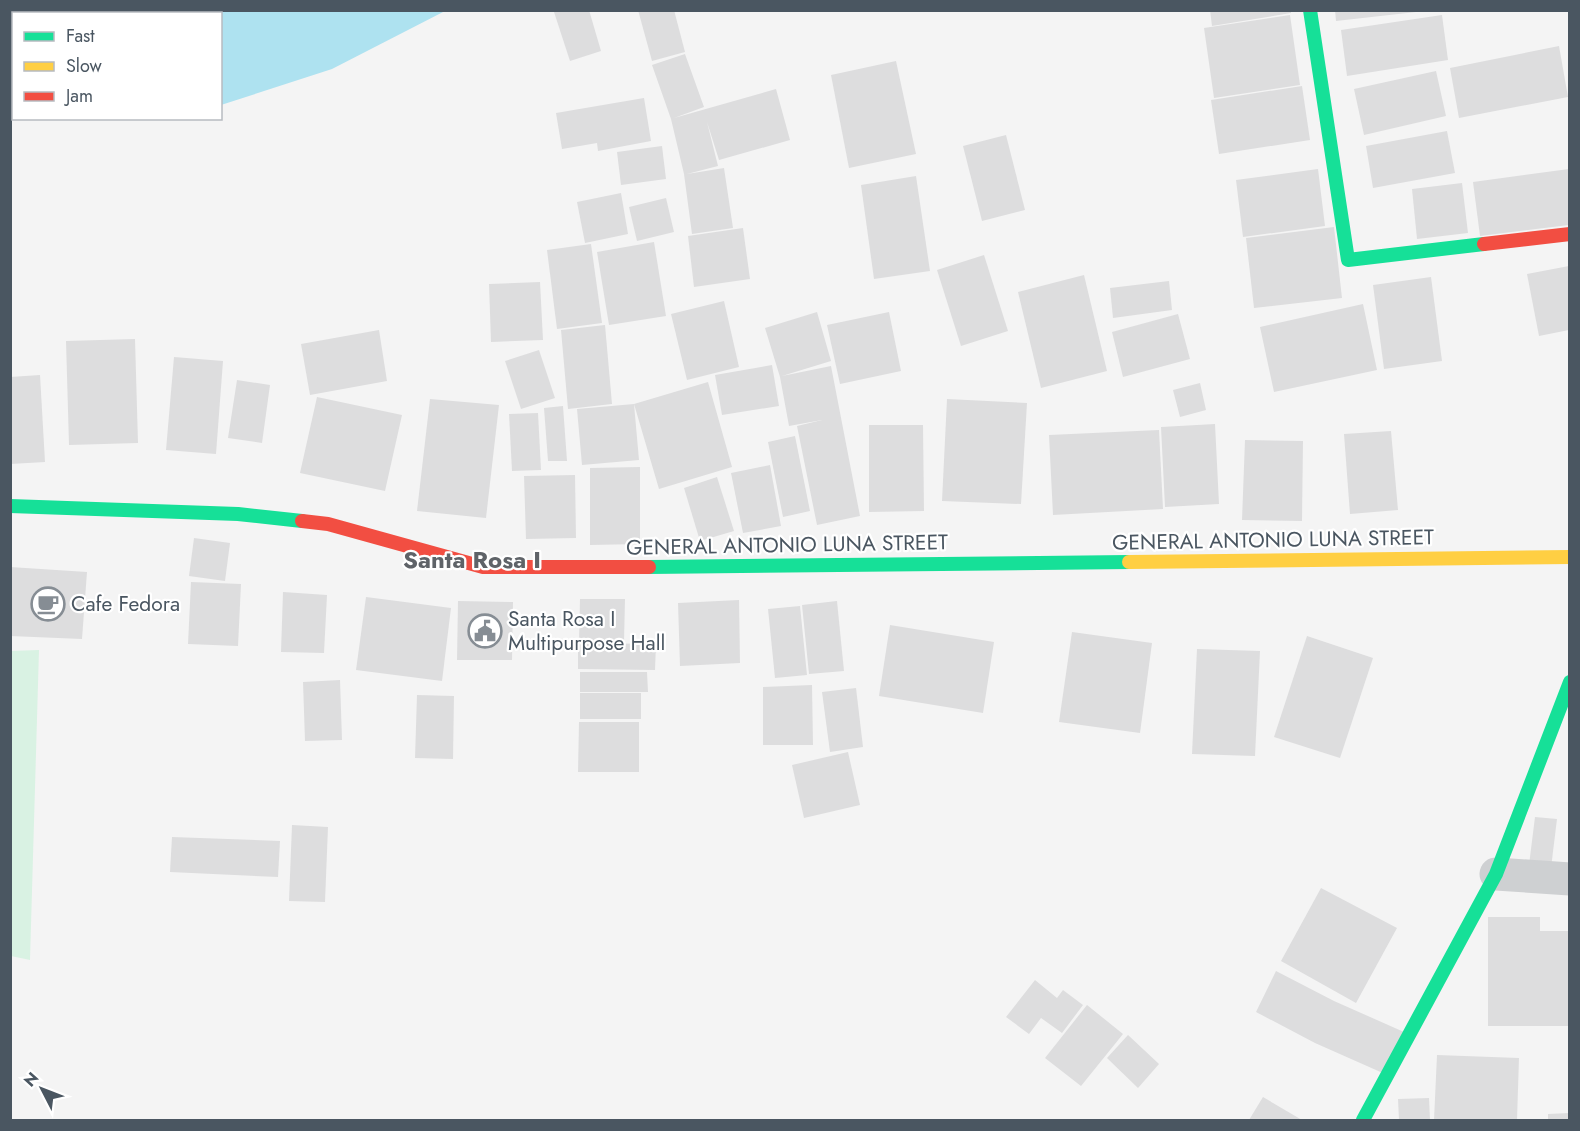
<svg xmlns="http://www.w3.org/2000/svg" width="1580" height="1131" viewBox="0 0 1580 1131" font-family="Jost,sans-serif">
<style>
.green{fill:#d9f2e3}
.water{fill:#aee2f0}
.building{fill:#ddddde}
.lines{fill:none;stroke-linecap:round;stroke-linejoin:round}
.street{stroke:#ced0d2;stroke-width:33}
.fast{stroke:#16e098;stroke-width:14}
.slow{stroke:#ffcf43;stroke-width:14}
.jam{stroke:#f24e42;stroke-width:14}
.labels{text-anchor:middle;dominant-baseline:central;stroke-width:4.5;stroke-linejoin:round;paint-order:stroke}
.street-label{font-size:21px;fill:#4a5661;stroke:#fff}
.poi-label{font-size:21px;fill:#4a5661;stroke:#fff;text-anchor:start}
.quarter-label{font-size:24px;font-weight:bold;fill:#5f6368;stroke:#fff}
</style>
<rect width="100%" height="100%" fill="#f4f4f4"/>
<path class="green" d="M39,650l-9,310 -19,-4 -1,-305z"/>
<path class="water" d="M11,10h434v1l-113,58 -111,36 -1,-91h-206l-1,101h-3z"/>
<g class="building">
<path d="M558,10h31l12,41 -31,10 -16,-49z"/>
<path d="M638,10h36l11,42 -33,9z"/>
<path d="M1210,10h81v3l-79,13z"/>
<path d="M1335,10h81v2l-80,9z"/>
<path d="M1290,15l10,70 -86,13 -10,-70z"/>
<path d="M1442,15l6,45 -101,16 -6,-46z"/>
<path d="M1559,46l9,51 -109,21 -9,-50z"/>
<path d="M685,54l19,53 -30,11 102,-29 14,51 -71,20 -12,-38 11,44 -31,8 37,-6 9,60 -41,6 -8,-60 -13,-55 -19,-54z"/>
<path d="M896,61l20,93 -67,14 -18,-93z"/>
<path d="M1436,71l10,45 -82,19 -10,-46z"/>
<path d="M1302,86l8,54 -91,14 -8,-54z"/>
<path d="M644,98l7,43 -53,10 -1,-8 -35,6 -6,-36z"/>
<path d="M1447,131l8,42 -82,15 -7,-42z"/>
<path d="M1006,135l19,75 -43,11 -19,-75z"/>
<path d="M662,146l4,33 -45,6 -4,-33z"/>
<path d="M1318,169l7,57 -82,11 -7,-57z"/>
<path d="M1569,169v56l-89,11 -7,-54z"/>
<path d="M916,176l14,95 -56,8 -13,-94z"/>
<path d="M1462,183l6,50 -51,6 -5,-50z"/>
<path d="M621,193l7,41 -43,9 -8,-41z"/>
<path d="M666,198l8,34 -37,9 -8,-34z"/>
<path d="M1334,227l8,71 -88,10 -8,-70z"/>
<path d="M743,228l7,51 -56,8 -6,-51z"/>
<path d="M654,242l12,74 -57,9 -12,-73z"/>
<path d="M591,244l11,79 -45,6 -10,-79z"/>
<path d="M984,255l24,76 -47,15 -24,-76z"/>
<path d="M1569,266v64l-30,6 -12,-62z"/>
<path d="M1084,275l23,96 -66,17 -23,-96z"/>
<path d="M1431,277l11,84 -58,8 -11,-84z"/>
<path d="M1169,281l3,29 -59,8 -3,-30z"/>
<path d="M540,282l3,58 -52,2 -2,-58z"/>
<path d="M724,301l15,66 -52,13 -16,-66z"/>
<path d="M1363,304l14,66 -103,22 -14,-65z"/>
<path d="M817,312l14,49 -49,15 49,-10 29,150 -43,9 -20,-99 25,-6 -33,6 -9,-49 -15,-49z"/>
<path d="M889,312l12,59 -61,13 -13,-59z"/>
<path d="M1178,314l12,45 -67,18 -11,-45z"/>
<path d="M605,325l7,79 -44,5 -7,-79z"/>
<path d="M379,330l8,51 -77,14 -9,-51z"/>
<path d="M135,339l3,104 -69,2 -3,-104z"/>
<path d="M539,350l16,48 -34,11 -16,-48z"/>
<path d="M174,357l49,4 -7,93 -50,-4z"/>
<path d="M772,365l7,41 -57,9 -7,-40z"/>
<path d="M40,375l5,87 -35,2v-87z"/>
<path d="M237,380l33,5 -8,58 -34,-5z"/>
<path d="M708,382l24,85 -73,22 -25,-85 5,56 -57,5 -5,-56 57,-5z"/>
<path d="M1200,383l6,27 -26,7 -7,-27z"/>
<path d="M317,397l85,18 -17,76 -85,-18z"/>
<path d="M430,399l69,6 -13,113 -69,-7z"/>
<path d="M947,399l80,4 -6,101 -79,-3z"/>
<path d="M563,406l4,55h-19l-4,-53z"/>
<path d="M538,413l3,57 -29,1 -3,-57z"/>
<path d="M1215,424l4,80 -54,3 -4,-80z"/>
<path d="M869,425h54l1,86 -55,1z"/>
<path d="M1159,430l4,79 -110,6 -4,-80z"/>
<path d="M1391,431l7,79 -48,4 -6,-80z"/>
<path d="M795,436l15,75 -27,6 -15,-75z"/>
<path d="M1245,440l58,1 -1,80 -60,-1z"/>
<path d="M770,465l11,61 -38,7 -12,-60z"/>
<path d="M640,467v77l-50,1v-77z"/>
<path d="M575,475l1,63 -50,1 -2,-63z"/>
<path d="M717,477l17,54 -34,10 -16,-53z"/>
<path d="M194,538l36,5 -5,38 -36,-5z"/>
<path d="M10,567l77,5 -5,67 -72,-3z"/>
<path d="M191,582l50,2 -3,62 -50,-2z"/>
<path d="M283,592l44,3 -3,58 -43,-1z"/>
<path d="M366,597l85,11 -9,73 -86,-11z"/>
<path d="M580,599h45l-1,43h-45z"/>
<path d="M739,600l1,63 -60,3 -2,-63z"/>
<path d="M458,601l55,1 -1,58h-55z"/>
<path d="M837,601l7,70 -35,3 -7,-69z"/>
<path d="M800,606l7,69 -32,3 -7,-69z"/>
<path d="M890,625l104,17 -11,71 -104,-17z"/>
<path d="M1072,632l80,11 -12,90 -81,-11z"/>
<path d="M1307,636l66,22 -33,100 -66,-21z"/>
<path d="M578,643l78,1 -1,26 -77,-1z"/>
<path d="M1197,649l63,2 -5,105 -63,-2z"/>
<path d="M580,672h67l1,20h-68z"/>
<path d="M340,680l2,60 -37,1 -2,-59z"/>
<path d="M812,685l1,60h-50v-58z"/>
<path d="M856,688l7,59 -33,5 -8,-60z"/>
<rect x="580" y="693" width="61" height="26"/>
<path d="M417,695l37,1 -1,63 -38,-1z"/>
<path d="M579,722h60v50h-61z"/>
<path d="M848,752l12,53 -56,13 -12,-53z"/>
<path d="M1535,817l22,2 -6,49 -22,-3z"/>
<path d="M292,825l36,2 -3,75 -36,-1z"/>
<path d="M172,837l108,4 -2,36 -108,-5z"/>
<path d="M1321,888l76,40 -41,75 -75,-42z"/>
<path d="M1488,917h52v14h29v95h-81z"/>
<path d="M1276,971l58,30 70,31 -19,42 -70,-31 -59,-31z"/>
<path d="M1035,980l22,18 6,-8 20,15 -21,28 -21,-15 -12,16 -23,-17z"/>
<path d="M1087,1005l36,29 -42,52 -36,-28z"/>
<path d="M1128,1035l31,29 -21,24 -31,-30z"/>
<path d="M1437,1055l82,3 -2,62h-83z"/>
<path d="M1263,1097l39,23h-53z"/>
<path d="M1429,1098l1,22h-31l-1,-21z"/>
<path d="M1569,1113v7h-21v-6z"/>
</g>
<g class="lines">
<path class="street" d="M1496,874l74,5"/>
<g class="fast">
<path d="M1310,10l38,250 136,-16"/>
<path d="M10,506l228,8 64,7"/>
<path d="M649,567l480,-5"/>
<path d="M1363,1120l133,-246 74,-192"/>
</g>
<path class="slow" d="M1129,562l441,-5"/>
<g class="jam">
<path d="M1484,244l86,-10"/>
<path d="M302,521l26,3 155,43h166"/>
</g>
</g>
<defs>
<symbol id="cafe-ring" viewBox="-11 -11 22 22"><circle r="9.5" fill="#fff" stroke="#868d94" stroke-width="1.5"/><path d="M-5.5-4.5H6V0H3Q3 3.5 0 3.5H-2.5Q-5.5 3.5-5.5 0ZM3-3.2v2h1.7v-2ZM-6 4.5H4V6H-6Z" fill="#868d94"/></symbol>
<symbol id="civic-ring" viewBox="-11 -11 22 22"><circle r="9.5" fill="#fff" stroke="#868d94" stroke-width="1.5"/><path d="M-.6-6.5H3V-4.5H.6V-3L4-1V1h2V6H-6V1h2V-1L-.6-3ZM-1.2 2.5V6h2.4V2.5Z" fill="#868d94"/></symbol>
</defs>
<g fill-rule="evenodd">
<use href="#cafe-ring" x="29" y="585" width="38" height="38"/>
<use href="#civic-ring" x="466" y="612" width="38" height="38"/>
</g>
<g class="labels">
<g class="street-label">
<text transform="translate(1273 540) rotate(-1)">GENERAL ANTONIO LUNA STREET</text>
<text transform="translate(787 545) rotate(-1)">GENERAL ANTONIO LUNA STREET</text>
</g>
<g class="poi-label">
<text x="71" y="604">Cafe Fedora</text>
<text x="508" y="619">Santa Rosa I<tspan x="508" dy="24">Multipurpose Hall</tspan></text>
</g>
<g class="quarter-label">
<text x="472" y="559">Santa Rosa I</text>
</g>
</g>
<rect width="1580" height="1131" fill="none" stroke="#4a5661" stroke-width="24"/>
<rect x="12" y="12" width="210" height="108" fill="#ffffff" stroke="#b7bbc0" stroke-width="1.5"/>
<rect x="24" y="32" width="30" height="9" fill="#16e098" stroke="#b7bbc0" stroke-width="1.5"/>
<text x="66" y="42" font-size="18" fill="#4a5661">Fast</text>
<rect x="24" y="62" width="30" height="9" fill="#ffcf43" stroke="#b7bbc0" stroke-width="1.5"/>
<text x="66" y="72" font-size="18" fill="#4a5661">Slow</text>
<rect x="24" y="92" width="30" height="9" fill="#f24e42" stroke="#b7bbc0" stroke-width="1.5"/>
<text x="66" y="102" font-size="18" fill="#4a5661">Jam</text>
<g transform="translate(42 1089) rotate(312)" stroke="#ffffff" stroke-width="4.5" paint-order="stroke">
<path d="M0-4.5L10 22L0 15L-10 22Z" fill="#4a5661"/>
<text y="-9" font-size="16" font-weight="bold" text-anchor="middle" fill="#4a5661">N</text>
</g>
</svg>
